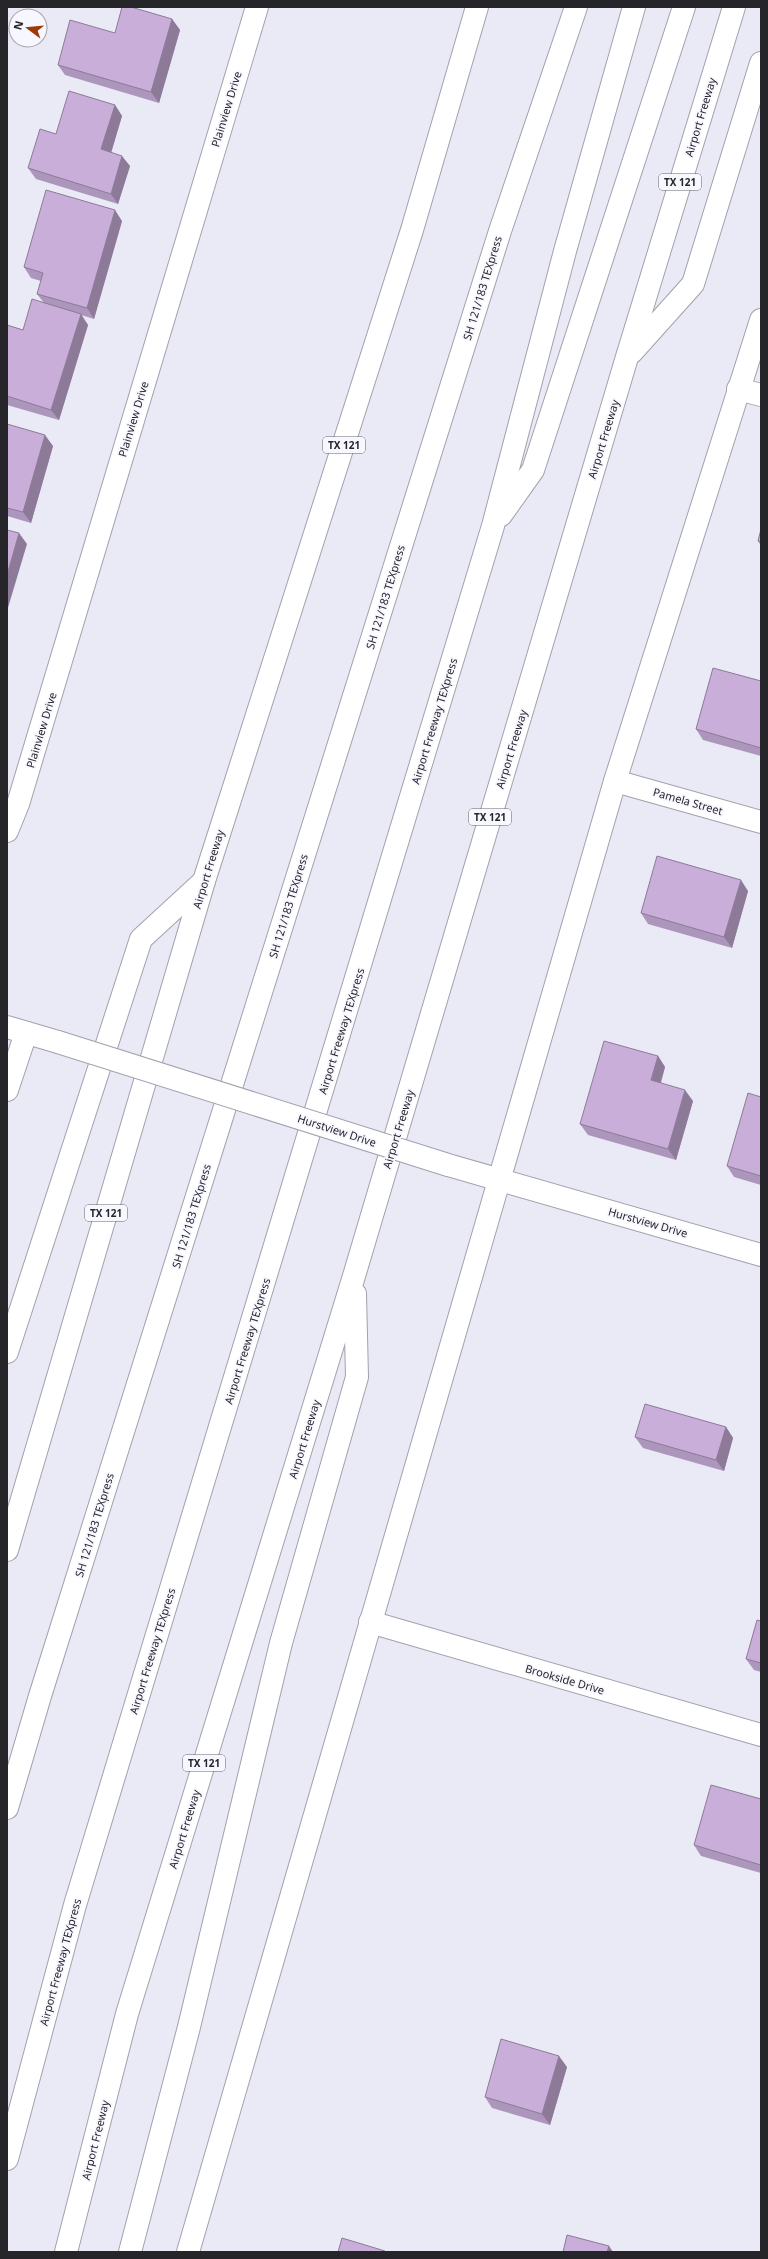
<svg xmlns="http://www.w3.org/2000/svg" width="768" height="2259" viewBox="0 0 768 2259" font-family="'Noto Sans',sans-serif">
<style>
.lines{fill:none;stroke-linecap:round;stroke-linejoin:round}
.street-casing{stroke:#a2a1ad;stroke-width:24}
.secondary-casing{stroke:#a2a1ad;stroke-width:24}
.highway-casing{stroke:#a2a1ad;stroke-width:24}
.street{stroke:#fff;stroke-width:22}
.secondary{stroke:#fff;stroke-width:22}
.highway{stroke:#fff;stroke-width:22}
.secondary-bridge-casing{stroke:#a2a1ad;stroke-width:24;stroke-linecap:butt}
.secondary-bridge{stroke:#fff;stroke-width:22}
.wall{fill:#ad96bb}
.shaded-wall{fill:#8d7a98}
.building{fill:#c9aed9;stroke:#8d7a98}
.labels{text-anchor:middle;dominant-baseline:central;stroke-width:3.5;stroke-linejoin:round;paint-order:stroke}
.shield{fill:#f7f7ff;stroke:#65646a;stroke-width:1}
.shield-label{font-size:10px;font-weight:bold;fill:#26252a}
.street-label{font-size:11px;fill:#26252a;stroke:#f7f7ff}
</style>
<rect width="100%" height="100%" fill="#eae9f6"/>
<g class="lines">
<defs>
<g id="street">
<path d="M738,389l23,6"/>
<path d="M615,781l146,41"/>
<path d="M7,831l11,-27 239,-797"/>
<path d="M370,1622l391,113"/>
</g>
<g id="secondary">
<path d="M7,1027l51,15"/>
<path d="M7,1090l19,-57"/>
<path d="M448,1165l313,90"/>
<path d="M188,2252l427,-1471 146,-461"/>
</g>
<g id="highway">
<path d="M632,352l61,-68 68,-221"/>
<path d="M501,515l32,-45 151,-463"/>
<path d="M7,1352l134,-413 63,-58"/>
<path d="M7,1550l197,-669 208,-651 65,-223"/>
<path d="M7,1808l33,-112 460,-1465 76,-224"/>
<path d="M7,2159l68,-254 418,-1379 72,-275 69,-244"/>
<path d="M66,2252l61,-238 227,-738 273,-919 107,-350"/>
<path d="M130,2252l59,-225 92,-384 76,-266 -2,-83"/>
</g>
</defs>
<use href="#street" class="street-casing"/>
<use href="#secondary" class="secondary-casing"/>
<use href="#highway" class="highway-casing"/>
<use href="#street" class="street"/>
<use href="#secondary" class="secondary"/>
<use href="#highway" class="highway"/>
<defs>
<path id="secondary-bridge" d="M58,1042l390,123"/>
</defs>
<use href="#secondary-bridge" class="secondary-bridge-casing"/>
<use href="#secondary-bridge" class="secondary-bridge"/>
</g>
<g class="wall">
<path d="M172,19l8,11 -21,73 -94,-28 -7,-10 57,-32z"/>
<path d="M115,105l7,11 -11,36 19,14 -12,38 -82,-25 -8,-11 28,-34z"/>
<path d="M122,221l-28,98 -13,-4 7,10 -29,95 -52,-15v-80l16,5 21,-27 -7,-9 4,-13 -10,-3 -7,-11z"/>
<path d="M7,424l46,22 -22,77 -24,-7z"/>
<path d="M761,529v17l-3,-5z"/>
<path d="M761,681v75l-58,-16 -7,-11z"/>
<path d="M748,891l-16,57 -84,-24 -7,-11z"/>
<path d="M658,1056l7,11 -4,16 32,18 -17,59 -88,-25 -8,-11z"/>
<path d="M761,1097v88l-27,-8 -7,-11z"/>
<path d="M726,1427l7,11 -9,33 -81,-23 -8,-11z"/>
<path d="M761,1621v51l-7,-2 -8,-11z"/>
<path d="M761,1799v74l-60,-17 -7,-11z"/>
<path d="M567,2067l-17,58 -58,-17 -7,-11z"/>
</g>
<g class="shaded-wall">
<path d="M172,19l8,11 -21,73 -8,-11z"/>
<path d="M115,105l7,11 -13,44 -8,-11z"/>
<path d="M122,156l8,10 -12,38 -7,-10z"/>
<path d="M115,210l7,11 -28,98 -7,-11z"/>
<path d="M81,314l7,11 -29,95 -8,-10z"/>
<path d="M45,435l8,11 -22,77 -8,-11z"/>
<path d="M19,533l8,11 -20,67v-36z"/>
<path d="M741,880l7,11 -16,57 -8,-11z"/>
<path d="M658,1056l7,11 -7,24 -7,-11z"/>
<path d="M685,1090l8,11 -17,59 -8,-11z"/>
<path d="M726,1427l7,11 -9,33 -8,-11z"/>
<path d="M559,2056l8,11 -17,58 -8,-11z"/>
<path d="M609,2246l4,6h-6z"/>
</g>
<g class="building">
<path d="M122,7h9l41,12 -21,73 -93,-27 12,-45 45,13z"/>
<path d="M69,91l46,14 -14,44 21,7 -11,38 -83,-26 12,-39 16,5z"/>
<path d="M46,190l69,20 -28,98 -50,-14 6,-21 -19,-6z"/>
<path d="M32,299l49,15 -30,96 -44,-14v-71l16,5z"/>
<path d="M7,424l38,11 -22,77 -16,-4z"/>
<path d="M761,529v13l-3,-1z"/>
<path d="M7,530l12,3 -12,42z"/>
<path d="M713,668l48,13v67l-65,-19z"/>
<path d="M657,856l84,24 -17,57 -83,-24z"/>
<path d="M604,1041l54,15 -7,24 34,10 -17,59 -88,-25z"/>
<path d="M748,1093l13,4v79l-34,-10z"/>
<path d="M645,1404l81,23 -10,33 -81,-23z"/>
<path d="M757,1620l4,1v42l-15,-4z"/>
<path d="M711,1785l50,14v66l-67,-20z"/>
<path d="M501,2039l58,17 -17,58 -57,-17z"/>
<path d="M567,2235l42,11 -2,6h-44z"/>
<path d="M342,2238l43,13v1h-47z"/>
</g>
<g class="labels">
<g class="shield">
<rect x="659" y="174" width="42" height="16" rx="3"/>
<rect x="323" y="437" width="42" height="16" rx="3"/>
<rect x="469" y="809" width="42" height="16" rx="3"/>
<rect x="85" y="1205" width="42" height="16" rx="3"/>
<rect x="183" y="1755" width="42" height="16" rx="3"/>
</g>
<g class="shield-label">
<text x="680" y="182">TX 121</text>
<text x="344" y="445">TX 121</text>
<text x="490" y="817">TX 121</text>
<text x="106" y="1213">TX 121</text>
<text x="204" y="1763">TX 121</text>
</g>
<g class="street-label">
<text transform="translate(226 109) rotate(-73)">Plainview Drive</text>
<text transform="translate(700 117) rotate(-73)">Airport Freeway</text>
<text transform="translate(482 288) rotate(-73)">SH 121/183 TEXpress</text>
<text transform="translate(133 419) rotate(-73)">Plainview Drive</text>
<text transform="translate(603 439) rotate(-73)">Airport Freeway</text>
<text transform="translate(385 597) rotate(-73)">SH 121/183 TEXpress</text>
<text transform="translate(434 721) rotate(-73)">Airport Freeway TEXpress</text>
<text transform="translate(41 730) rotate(-73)">Plainview Drive</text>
<text transform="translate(511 749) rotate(-73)">Airport Freeway</text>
<text transform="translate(688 801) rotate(16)">Pamela Street</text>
<text transform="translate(208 869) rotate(-73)">Airport Freeway</text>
<text transform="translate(288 906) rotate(-73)">SH 121/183 TEXpress</text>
<text transform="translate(341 1031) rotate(-73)">Airport Freeway TEXpress</text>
<text transform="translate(398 1129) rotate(-73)">Airport Freeway</text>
<text transform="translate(337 1130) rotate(18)">Hurstview Drive</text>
<text transform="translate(191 1216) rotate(-73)">SH 121/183 TEXpress</text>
<text transform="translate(648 1222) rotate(16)">Hurstview Drive</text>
<text transform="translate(247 1341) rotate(-73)">Airport Freeway TEXpress</text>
<text transform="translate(304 1439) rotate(-73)">Airport Freeway</text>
<text transform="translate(94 1525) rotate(-73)">SH 121/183 TEXpress</text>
<text transform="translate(152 1651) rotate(-73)">Airport Freeway TEXpress</text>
<text transform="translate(565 1679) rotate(16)">Brookside Drive</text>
<text transform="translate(184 1829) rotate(-73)">Airport Freeway</text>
<text transform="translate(60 1962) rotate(-75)">Airport Freeway TEXpress</text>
<text transform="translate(95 2140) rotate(-76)">Airport Freeway</text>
</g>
</g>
<rect width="768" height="2259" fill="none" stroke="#26252a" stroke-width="16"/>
<g transform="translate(28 28) rotate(286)"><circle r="19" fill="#f7f7ff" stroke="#a3a3aa"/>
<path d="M0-3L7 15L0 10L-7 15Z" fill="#9d3905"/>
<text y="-6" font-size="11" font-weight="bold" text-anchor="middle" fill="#26252a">N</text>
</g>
</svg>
